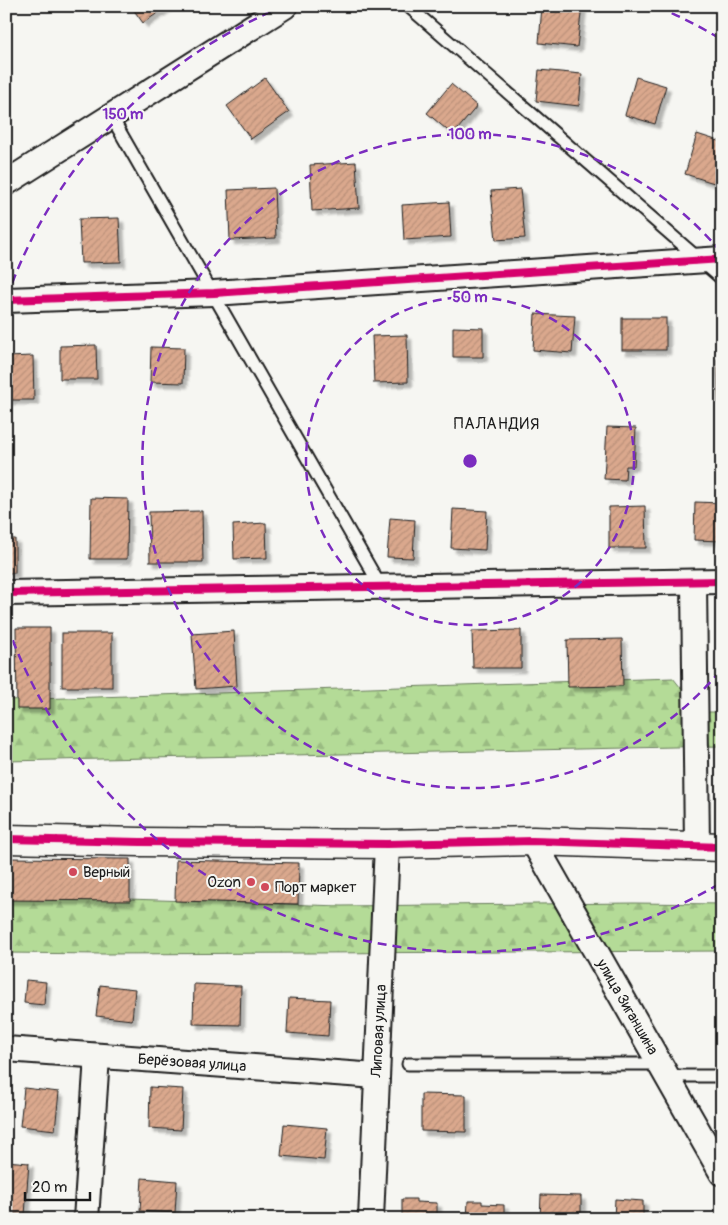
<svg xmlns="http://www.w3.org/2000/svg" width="728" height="1225" viewBox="0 0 728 1225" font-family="Pangolin,sans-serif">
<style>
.forest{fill:url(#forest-firs);stroke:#687c5a}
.building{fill:url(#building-hatch);stroke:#1c1c1c;filter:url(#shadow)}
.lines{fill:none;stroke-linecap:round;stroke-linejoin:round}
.lane-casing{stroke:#1c1c1c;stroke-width:15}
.street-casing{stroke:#1c1c1c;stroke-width:28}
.secondary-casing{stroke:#1c1c1c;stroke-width:31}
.lane{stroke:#f6f6f2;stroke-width:11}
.street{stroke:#f6f6f2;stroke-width:24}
.secondary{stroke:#f6f6f2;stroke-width:28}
.cycleway-casing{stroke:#f6f6f2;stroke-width:11}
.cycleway{stroke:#d6006c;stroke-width:8}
.ring{fill:none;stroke:#7b2cbf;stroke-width:2.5;stroke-dasharray:9 6}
.poi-dot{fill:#d1495b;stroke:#f6f6f2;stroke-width:2}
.labels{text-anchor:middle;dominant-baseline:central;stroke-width:4;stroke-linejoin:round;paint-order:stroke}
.poi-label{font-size:15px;fill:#1c1c1c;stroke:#f6f6f2;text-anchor:start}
.street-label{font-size:15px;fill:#1c1c1c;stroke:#f6f6f2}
.neighbourhood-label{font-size:16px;letter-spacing:1px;fill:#1c1c1c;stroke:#f6f6f2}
.centre{fill:#7b2cbf;stroke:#f6f6f2;stroke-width:2.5}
.ring-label{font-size:15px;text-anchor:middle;font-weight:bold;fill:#7b2cbf;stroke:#f6f6f2;stroke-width:4;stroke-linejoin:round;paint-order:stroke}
</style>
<defs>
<pattern id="forest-firs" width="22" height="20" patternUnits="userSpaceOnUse" patternTransform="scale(1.25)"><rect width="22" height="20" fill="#b4db97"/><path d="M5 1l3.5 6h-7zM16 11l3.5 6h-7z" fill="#9abb82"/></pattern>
<pattern id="building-hatch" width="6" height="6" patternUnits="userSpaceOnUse" patternTransform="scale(1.25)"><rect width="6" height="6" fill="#daa88d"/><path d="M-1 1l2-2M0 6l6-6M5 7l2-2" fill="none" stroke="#ba9079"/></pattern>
<filter id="shadow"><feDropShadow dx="4.5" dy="4.5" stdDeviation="1" flood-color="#0004"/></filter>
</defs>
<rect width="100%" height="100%" fill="#f6f6f2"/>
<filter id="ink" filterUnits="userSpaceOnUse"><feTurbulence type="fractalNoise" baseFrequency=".02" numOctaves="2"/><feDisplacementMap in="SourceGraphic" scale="10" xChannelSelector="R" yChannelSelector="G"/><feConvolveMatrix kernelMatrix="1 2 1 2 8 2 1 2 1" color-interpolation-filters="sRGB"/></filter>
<g filter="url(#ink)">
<g class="forest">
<path d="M673,678l27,34h22v34l-716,15v-61z"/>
<path d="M6,895l335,11 293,-3 88,1v47l-619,3 -97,-1z"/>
</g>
<g class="building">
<path d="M131,6h37l-25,17z"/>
<path d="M542,6h40l-5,41 -38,-4z"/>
<path d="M539,70l43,4 -3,32 -43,-5z"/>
<path d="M636,77l30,9 -11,38 -30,-9z"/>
<path d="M265,78l24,34 -38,27 -24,-33z"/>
<path d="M451,84l26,22 -24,29 -26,-22z"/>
<path d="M697,134l25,8v14l-8,27 -29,-9z"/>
<path d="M356,162l3,46 -47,3 -2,-46z"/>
<path d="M274,188l2,50 -46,2 -2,-50z"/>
<path d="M520,189l5,49 -29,2 -5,-49z"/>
<path d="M449,202l2,35 -47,3 -2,-35z"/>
<path d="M119,218l2,44 -40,1 -2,-44z"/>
<path d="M535,314l40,2 -3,37 -39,-3z"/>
<rect x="622" y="318" width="44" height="32"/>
<path d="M453,327l30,1v29h-30z"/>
<path d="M407,335l1,47 -34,1 -2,-47z"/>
<path d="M96,345l1,34h-37v-33z"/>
<path d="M151,347l33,1 -1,35 -33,-1z"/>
<path d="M33,356l1,44h-28v-43z"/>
<path d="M717,359h5v44h-4z"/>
<path d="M607,427l29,1 -2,38h-8l-1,14 -21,-1z"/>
<path d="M91,498l37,1 -1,60h-37z"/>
<path d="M695,502l27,1v38l-28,-1z"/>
<path d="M645,506l1,42h-37v-41z"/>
<path d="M453,509l34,2 -2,39 -34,-2z"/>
<path d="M202,511l1,51h-53l-1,-50z"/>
<path d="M390,518l25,2 -2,38 -26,-1z"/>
<path d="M266,523l1,35 -33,1 -1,-34z"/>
<rect x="6" y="539" width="9" height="34"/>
<path d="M16,628h34v81h-33z"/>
<path d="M521,630v38h-48l-1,-37z"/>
<path d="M234,631l3,55 -41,3 -4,-55z"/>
<rect x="62" y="633" width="50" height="54"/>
<path d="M622,639l1,47 -55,1 -1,-47z"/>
<path d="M6,858l124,1v42l-124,-1z"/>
<path d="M176,860l123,3 -1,41 -123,-3z"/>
<path d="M26,980l20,2 -2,23 -20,-2z"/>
<path d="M194,984l47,2 -1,39 -47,-1z"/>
<path d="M100,985l35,4 -3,31 -36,-4z"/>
<path d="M289,998l41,2 -2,36 -41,-3z"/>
<path d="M150,1087l33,2 -2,41 -32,-2z"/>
<path d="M24,1088l35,4 -4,38 -35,-4z"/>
<path d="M421,1094l45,1v37l-45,-1z"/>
<path d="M284,1124l43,4 -3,32 -43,-4z"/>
<path d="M6,1161l23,2 -4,52 -19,-2z"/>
<path d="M142,1178l35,3 -2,32 -35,-2z"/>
<path d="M541,1195l40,1v23h-41z"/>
<path d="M402,1199h14v3l21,1v16h-35z"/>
<path d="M615,1199l28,2v18h-29z"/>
<path d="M468,1201h14v3l22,1v14h-37z"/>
</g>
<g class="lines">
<defs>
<g id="lane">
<path d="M408,6l314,273"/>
<path d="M111,116l270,471"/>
<path d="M408,1064h251"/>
<path d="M666,1076h56"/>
</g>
<g id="street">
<path d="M6,183l279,-177"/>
<path d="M6,300l208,-7 508,-34"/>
<path d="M694,582l3,265"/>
<path d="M6,593l716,-12"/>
<path d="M533,841l189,332"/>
<path d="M6,1049l371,27"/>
<path d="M86,1219l11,-162"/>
<path d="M371,1219l16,-375"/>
</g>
<path id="secondary" d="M6,839l134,3 247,2 146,-3 189,6"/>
</defs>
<use href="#lane" class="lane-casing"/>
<use href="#street" class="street-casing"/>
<use href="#secondary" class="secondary-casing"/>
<use href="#lane" class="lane"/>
<use href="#street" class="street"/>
<use href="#secondary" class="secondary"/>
<defs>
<g id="cycleway">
<path d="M6,300l208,-7 508,-34"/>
<path d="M6,593l716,-12"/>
<path d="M6,839l134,3 247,2 146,-3 189,6"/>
</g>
</defs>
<use href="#cycleway" class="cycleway-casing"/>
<use href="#cycleway" class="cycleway"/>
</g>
</g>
<g class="ring">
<circle cx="470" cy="461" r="164"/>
<path d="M720 671A327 327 0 1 1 720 251"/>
<path d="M719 884A491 491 0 0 1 7 625M7 297A491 491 0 0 1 282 7M658 7A491 491 0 0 1 719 38"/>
</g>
<g class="poi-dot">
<circle cx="73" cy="872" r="5"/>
<circle cx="251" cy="882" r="5"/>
<circle cx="265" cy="887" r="5"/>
</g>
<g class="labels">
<g class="poi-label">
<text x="83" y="872">Верный</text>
<text x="241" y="882" text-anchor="end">Ozon</text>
<text x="275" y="887">Порт маркет</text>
</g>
<g class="street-label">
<text transform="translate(627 1007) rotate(60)">улица Зиганшина</text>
<text transform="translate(379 1031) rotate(-87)">Липовая улица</text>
<text transform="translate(192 1063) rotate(4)">Берёзовая улица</text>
</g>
<g class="neighbourhood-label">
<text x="497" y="424">ПАЛАНДИЯ</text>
</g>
</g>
<circle cx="470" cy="461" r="8" class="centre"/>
<g class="ring-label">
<text x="123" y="119">150 m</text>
<text x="470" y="139">100 m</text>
<text x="470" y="302">50 m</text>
</g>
<rect width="728" height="1225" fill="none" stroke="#f6f6f2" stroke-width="25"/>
<rect x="12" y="12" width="703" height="1200" fill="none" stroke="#1c1c1c" stroke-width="2" filter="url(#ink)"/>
<path d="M25 1192v8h65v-8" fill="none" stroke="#1c1c1c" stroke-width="2.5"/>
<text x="32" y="1192" font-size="15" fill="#1c1c1c" stroke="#f6f6f2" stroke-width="4" paint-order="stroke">20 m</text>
</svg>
